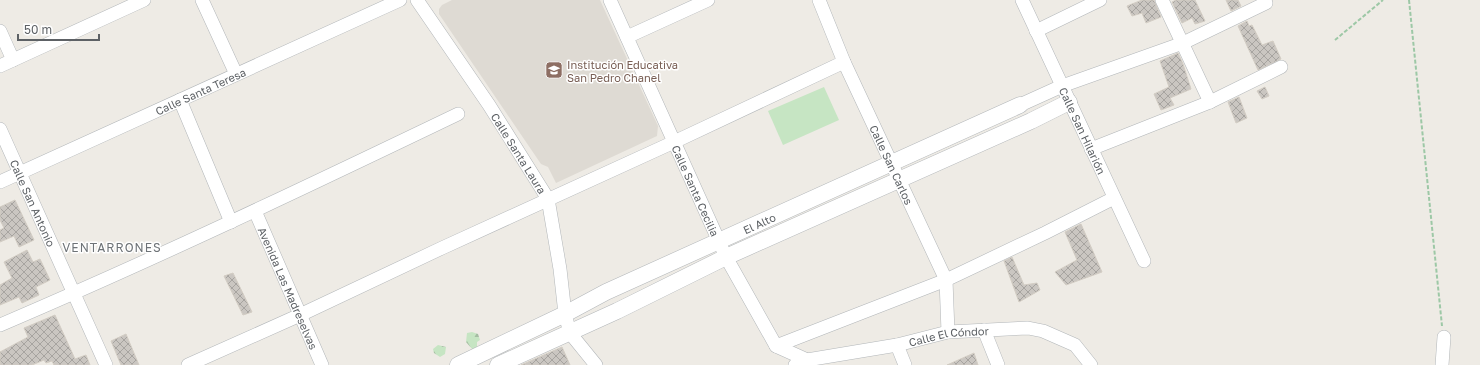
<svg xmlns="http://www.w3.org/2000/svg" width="1480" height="365" viewBox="0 0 1480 365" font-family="'Golos Text',sans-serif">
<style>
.education{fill:#dedad3}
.green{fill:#c6e5c3}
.forest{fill:url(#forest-firs)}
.building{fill:url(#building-cross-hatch);stroke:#d3cdc4}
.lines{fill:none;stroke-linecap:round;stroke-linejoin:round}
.minor-casing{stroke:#b2b6b9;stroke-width:14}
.tertiary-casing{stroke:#b2b6b9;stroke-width:17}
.path{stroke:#9dc8a6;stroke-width:2;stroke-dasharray:4 2;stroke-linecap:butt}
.minor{stroke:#fff;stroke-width:13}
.tertiary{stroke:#fff;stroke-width:16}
.labels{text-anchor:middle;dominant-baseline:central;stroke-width:3;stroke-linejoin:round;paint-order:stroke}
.education-label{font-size:11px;fill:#785e54;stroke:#fff;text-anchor:start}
.street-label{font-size:11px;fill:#5d6165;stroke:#fff}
.neighbourhood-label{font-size:12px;letter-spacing:1px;fill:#6e7377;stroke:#fff}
</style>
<defs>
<pattern id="forest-firs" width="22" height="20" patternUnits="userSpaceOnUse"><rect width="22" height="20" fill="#c6e5c3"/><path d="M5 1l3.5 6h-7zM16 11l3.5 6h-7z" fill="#a4bda2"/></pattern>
<pattern id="building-cross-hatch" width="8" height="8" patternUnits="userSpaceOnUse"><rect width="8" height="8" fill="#cac6c1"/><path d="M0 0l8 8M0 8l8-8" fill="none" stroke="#a7a4a0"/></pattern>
</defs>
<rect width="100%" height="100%" fill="#eeebe5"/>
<path class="education" d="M452,0h148l58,126 -1,10 -101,47 -8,-16 -7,-3 -102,-150v-5l3,-4z"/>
<path class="green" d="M824,87l15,33 -56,25 -15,-34z"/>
<g class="forest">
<path d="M472,332l6,2 2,6 -3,2v7l-4,1 -7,-8 1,-9z"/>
<path d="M438,345l8,2 -1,7 -5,3 -6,-4 -1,-4z"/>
</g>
<g class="building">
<path d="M1142,0h12l7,17 -15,6 -4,-10 -10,3 -5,-10z"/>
<path d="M1176,0h19l10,21 -10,3 -3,-6 -10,5 -10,-21z"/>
<path d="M1226,0h12l3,6 -10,5z"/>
<path d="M1247,21l2,5 3,-1 10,20 11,-4 8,18 -23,11 -20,-44z"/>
<path d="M1178,53l5,11 8,25 -21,9 4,7 -13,5 -7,-16 15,-7 -9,-26z"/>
<path d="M1265,87l4,9 -7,3 -5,-8z"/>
<path d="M1239,97l8,21 -11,5 -8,-21z"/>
<path d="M15,200l19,40 -15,7 -5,-11 -14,6v-12l4,-2 -4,-8v-13z"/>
<path d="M1081,224l21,48 -36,13 -11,-13 22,-12 -12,-28z"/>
<path d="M27,250l6,12 7,-3 10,21 -14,7 3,8 -17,8 -3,-6 -19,8v-20l12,-7 -8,-16z"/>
<path d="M1012,257l12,28 13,-2 3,7 -21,12 -15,-41z"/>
<path d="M233,273l19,39 -9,3 -19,-39z"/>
<path d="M55,315l20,44 11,-4 4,10h-36l-2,-4 -6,2 -2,-3 -12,5h-32v-13l28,-15 -4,-9z"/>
<path d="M126,334l13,31h-18l-10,-24z"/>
<path d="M562,347l8,18h-49z"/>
<path d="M974,353l4,12h-31z"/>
</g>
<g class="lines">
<defs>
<g id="minor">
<path d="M202,0l34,74"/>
<path id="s1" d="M417,0l72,105 59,94 12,70 5,45 5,19 26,32"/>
<path id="s2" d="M610,0l116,257 50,89 31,14 2,5"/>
<path id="s3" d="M819,0l25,62 102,218 2,52"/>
<path id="s4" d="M1022,0l122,261"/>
<path d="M1162,0l48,102"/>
<path d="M0,31l13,29"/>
<path d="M1036,31l64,-31"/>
<path d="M627,37l81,-37"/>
<path d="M0,66l144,-66"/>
<path d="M180,100l51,122"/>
<path d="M1020,105l42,-19 121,-43 83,-40"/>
<path id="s5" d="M0,129l106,236"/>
<path d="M1091,149l119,-47 71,-35"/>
<path id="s6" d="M0,182l400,-182"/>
<path id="s7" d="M255,211l67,154"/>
<path d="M0,325c155,-66 306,-138 458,-211"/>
<path d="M984,330l14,35"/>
<path d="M897,345l8,20"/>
<path d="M776,346l170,-66 99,-47 69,-35"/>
<path d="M188,365l112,-50 142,-67 232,-106 170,-80"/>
<path id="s8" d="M795,365l12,-5 90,-15 51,-13 80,-4 15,3 32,14 16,20"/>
<path d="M1442,365l2,-28"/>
</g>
<g id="tertiary">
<path id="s9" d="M458,365l107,-51 41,-22 414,-187"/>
<path d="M498,365l119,-54 109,-54 305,-136 38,-19"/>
</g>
</defs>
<use href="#minor" class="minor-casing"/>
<use href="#tertiary" class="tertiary-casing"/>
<g class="path">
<path d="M1409,0l33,326"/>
<path d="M1335,40l48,-40"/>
</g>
<use href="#minor" class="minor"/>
<use href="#tertiary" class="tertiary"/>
</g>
<defs>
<symbol id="school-square" viewBox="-11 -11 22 22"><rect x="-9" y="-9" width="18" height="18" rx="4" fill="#8d6e63" stroke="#fff"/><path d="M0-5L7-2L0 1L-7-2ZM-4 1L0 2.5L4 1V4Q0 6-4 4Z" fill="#fff"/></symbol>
</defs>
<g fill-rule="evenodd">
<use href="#school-square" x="544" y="60" width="20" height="20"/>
</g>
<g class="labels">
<g class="education-label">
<text x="567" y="64">Institución Educativa<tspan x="567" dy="13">San Pedro Chanel</tspan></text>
</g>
<g class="street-label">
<text stroke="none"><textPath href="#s6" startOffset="220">Calle Santa Teresa</textPath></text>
<text stroke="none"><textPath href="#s4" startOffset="144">Calle San Hilarión</textPath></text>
<text stroke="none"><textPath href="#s1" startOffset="184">Calle Santa Laura</textPath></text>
<text stroke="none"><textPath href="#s3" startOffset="180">Calle San Carlos</textPath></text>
<text stroke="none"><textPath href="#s2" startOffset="209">Calle Santa Cecilia</textPath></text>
<text stroke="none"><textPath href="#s5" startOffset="81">Calle San Antonio</textPath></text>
<text stroke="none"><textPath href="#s9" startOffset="333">El Alto</textPath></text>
<text stroke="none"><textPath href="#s7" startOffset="84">Avenida Las Madreselvas</textPath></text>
<text stroke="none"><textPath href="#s8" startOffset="157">Calle El Cóndor</textPath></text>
</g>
<g class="neighbourhood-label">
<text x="112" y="247">VENTARRONES</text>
</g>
</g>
<path d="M18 34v6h81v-6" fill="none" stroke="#5d6165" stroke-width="2"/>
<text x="24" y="34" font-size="12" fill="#5d6165" stroke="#ffffff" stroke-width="3" paint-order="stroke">50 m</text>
</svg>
